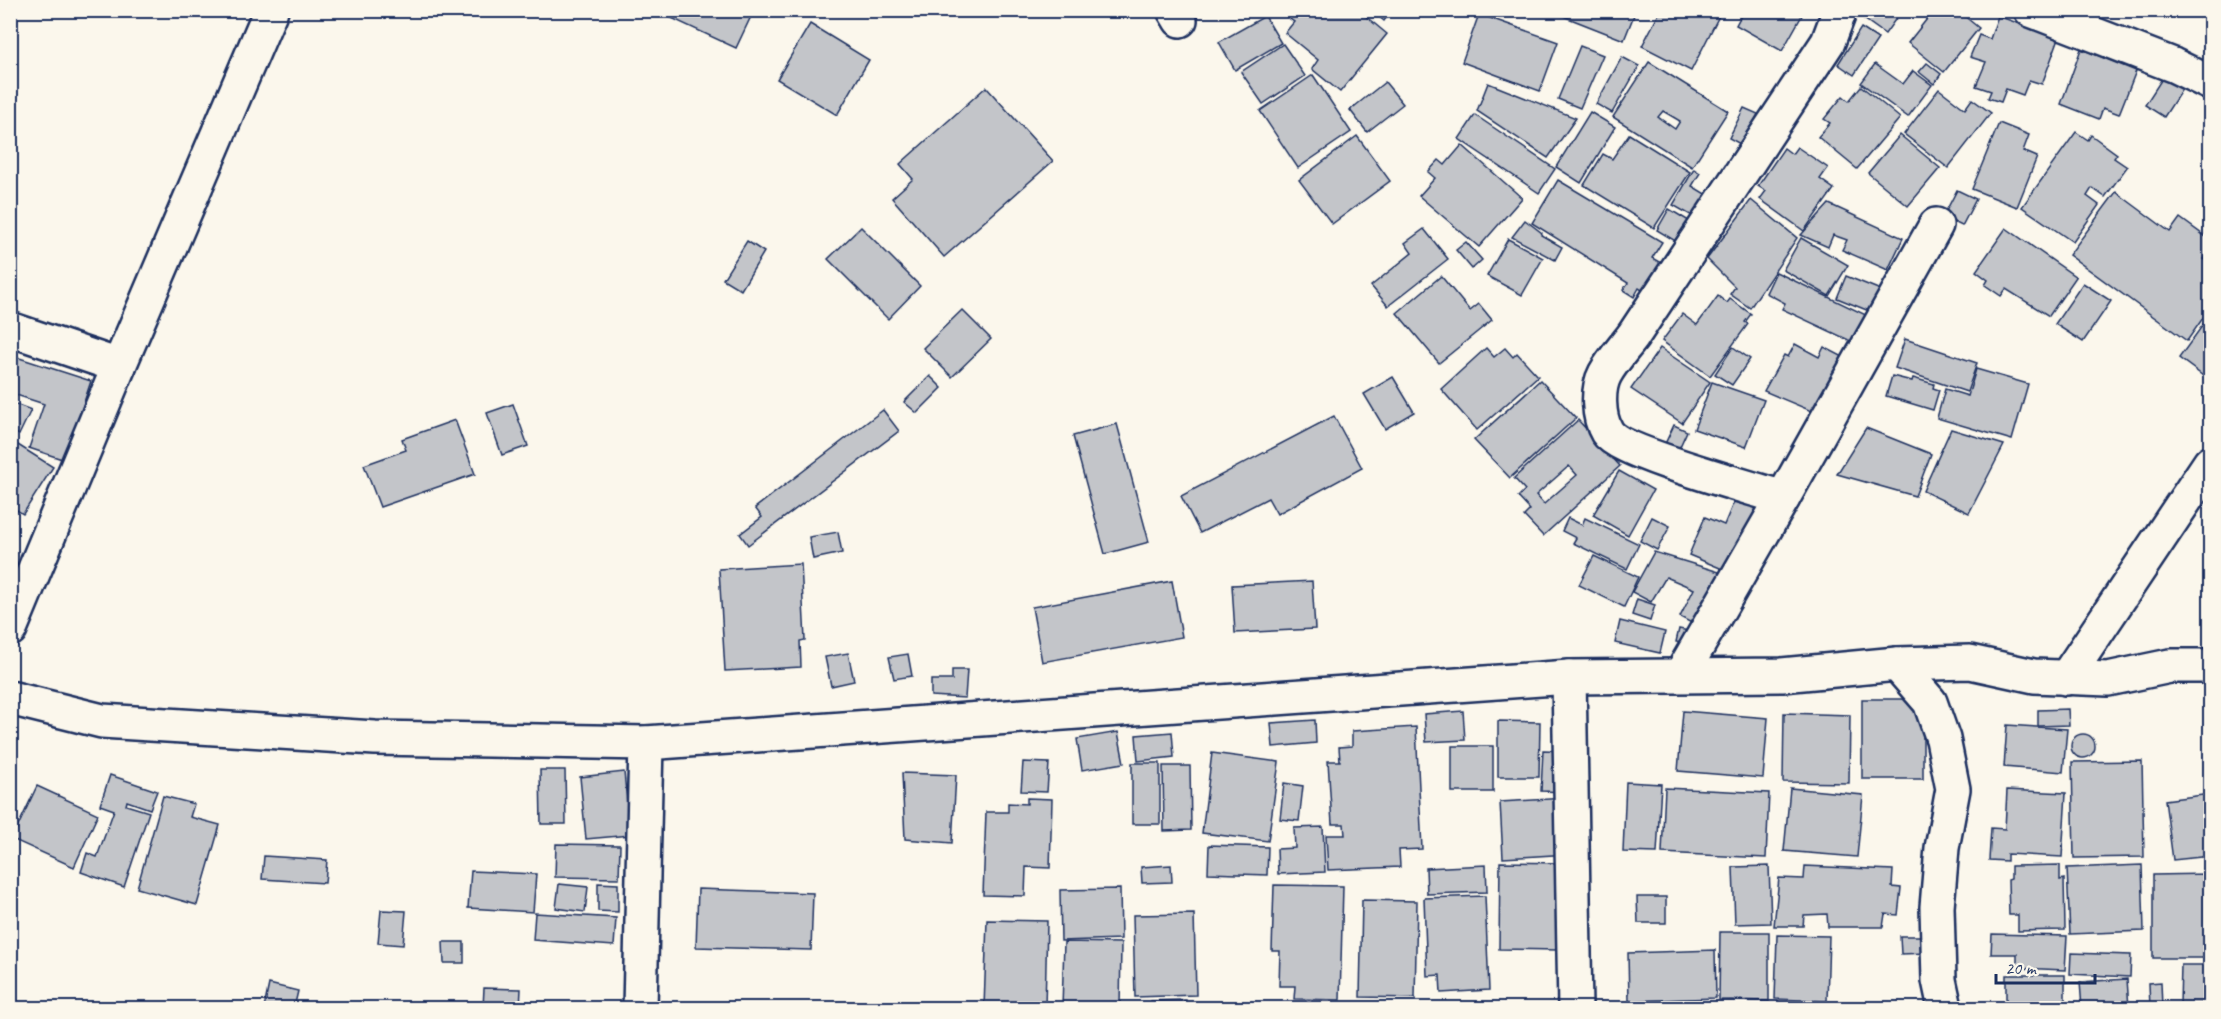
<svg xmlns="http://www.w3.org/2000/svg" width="2221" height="1019" viewBox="0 0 2221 1019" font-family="Caveat,sans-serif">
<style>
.building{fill:#c3c5c9;stroke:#1b2f5e;stroke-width:1.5;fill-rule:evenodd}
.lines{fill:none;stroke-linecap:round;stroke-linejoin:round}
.street-casing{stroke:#1b2f5e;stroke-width:38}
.street{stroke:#fbf7ec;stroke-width:33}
</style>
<rect width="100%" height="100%" fill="#fbf7ec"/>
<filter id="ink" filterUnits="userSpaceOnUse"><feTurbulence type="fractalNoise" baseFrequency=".0167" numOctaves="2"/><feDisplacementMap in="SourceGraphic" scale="12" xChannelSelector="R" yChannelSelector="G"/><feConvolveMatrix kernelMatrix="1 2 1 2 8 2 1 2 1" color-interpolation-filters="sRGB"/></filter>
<g filter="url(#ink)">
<g class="building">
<path d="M670,10h84l-18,38 -69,-32z"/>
<path d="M1297,10h61l29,24 -47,58 -28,-23 6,-9 -33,-27 9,-11 -4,-3z"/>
<path d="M1371,10h21l-8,11z"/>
<path d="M1560,10h76l-12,30 -66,-26z"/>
<path d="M1661,10h61l-31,61 -49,-25z"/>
<path d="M1744,10h61l-23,41 -46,-26z"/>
<path d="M1870,10h32l-17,24 -21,-15z"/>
<path d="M1934,10h23l22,18 -35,44 -36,-29z"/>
<path d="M2176,10h34v11z"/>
<path d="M1479,14l79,28 -18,49 -78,-29z"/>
<path d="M1265,16l16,27 -46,27 -16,-28z"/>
<path d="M1998,16l61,22 -17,46 -13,-4 -6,15 -17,-6 -5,13 -13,-4 3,-7 -15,-5 10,-24 -16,-5 9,-22 11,4z"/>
<path d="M810,24l59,36 -32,55 -60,-36z"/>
<path d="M1861,28l17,11 -24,36 -16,-11z"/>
<path d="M1283,44l22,32 -42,28 -22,-32z"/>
<path d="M1580,46l23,9 -23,53 -22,-9z"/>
<path d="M2081,49l55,22 -17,43 -16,-6 -4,11 -38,-15z"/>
<path d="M1622,57l17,9 -27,47 -16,-9z"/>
<path d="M1649,62l79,49 -36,56 -79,-50zM1663,111l17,10 -5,8 -17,-12z"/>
<path d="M1927,63l14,11 -7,10 -15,-12z"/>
<path d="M1875,64l28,20 10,-13 19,14 -24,32 -47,-34z"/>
<path d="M2165,74l19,12 -20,31 -19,-12z"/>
<path d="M1313,75l38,57 -53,36 -38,-57z"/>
<path d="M1385,82l18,22 -36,28 -17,-22z"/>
<path d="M1488,83l88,35 -28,40 -71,-47z"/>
<path d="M1861,86l39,32 -43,51 -39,-32 12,-14 -6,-4 19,-23 6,5z"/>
<path d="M986,87l67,74 -109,96 -52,-59 21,-19 -13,-15z"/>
<path d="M1939,89l26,20 7,-10 19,14 -43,55 -44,-34z"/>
<path d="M1744,108l14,6 -16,31 -13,-7z"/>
<path d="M1590,112l25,15 -34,56 -25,-16z"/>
<path d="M1475,115l80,54 -16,24 -80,-54z"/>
<path d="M1999,123l30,12 -6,16 14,6 -20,50 -45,-18z"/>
<path d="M2076,132l12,8 3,-5 26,19 -3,4 13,9 -22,30 -13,-9 -5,8 12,9 -26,37 -51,-35z"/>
<path d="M1629,134l61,38 -36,56 -70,-43 19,-31 9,5z"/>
<path d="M1900,135l40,33 -32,38 -40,-33z"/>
<path d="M1357,136l33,45 -58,43 -33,-44z"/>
<path d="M1462,145l60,53 -43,49 -60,-51 16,-18 -7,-6 11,-12 6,5z"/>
<path d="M1797,147l31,21 -8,11 14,10 -30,42 -44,-32 6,-8 -8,-5 26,-38 8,6z"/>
<path d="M1694,169l6,4 -8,13 15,9 -13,22 -21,-12z"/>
<path d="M1558,180l104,62 -10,16 16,9 -18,28 -11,-7 -5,9 -11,-7 5,-7 -96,-60z"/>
<path d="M1957,190l19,9 -14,27 -19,-9z"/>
<path d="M2116,192l54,40 10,-14 30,22v9l-7,10 7,5v44l-23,33 -118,-86z"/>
<path d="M1751,200l46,38 -47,70 -20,-14 5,-7 -28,-28z"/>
<path d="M1829,204l74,34 -15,32 -46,-20 5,-10 -14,-5 -5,12 -27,-12z"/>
<path d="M1669,209l20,12 -12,21 -20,-12z"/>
<path d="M1525,220l17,13 -1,2 21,12 -7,13 -43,-23z"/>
<path d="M861,227l59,59 -32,33 -60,-60z"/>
<path d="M2006,228l70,49 -27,39 -43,-27 -5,7 -16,-11 3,-5 -12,-9z"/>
<path d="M1424,229l24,30 -60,47 -17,-20 41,-33 -7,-10z"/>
<path d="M1801,238l47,27 -19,31 -46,-26z"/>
<path d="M1508,239l35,19 -21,37 -35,-19z"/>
<path d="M747,241l17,11 -23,38 -18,-11z"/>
<path d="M1466,242l16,18 -10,9 -16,-19z"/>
<path d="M1776,272l92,44 -13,27 -73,-34 3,-6 -19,-10z"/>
<path d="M1441,276l29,35 9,-7 13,16 -53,43 -42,-50z"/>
<path d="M1846,276l37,15 -9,22 -37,-15z"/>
<path d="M2083,283l28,18 -28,41 -28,-18z"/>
<path d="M1718,296l9,7 3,-4 21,15 -6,8 3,2 -38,52 -48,-35 20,-27 15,11z"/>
<path d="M962,310l29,29 -39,38 -29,-29z"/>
<path d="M2210,315v66l-31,-23z"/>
<path d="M1905,339l72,24 -10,29 -72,-24z"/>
<path d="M1795,344l24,13 5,-10 27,14 -30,54 -57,-24 20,-36 4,2z"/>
<path d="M1733,347l17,12 -18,26 -17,-11z"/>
<path d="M1486,348l8,9 11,-9 8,9 4,-4 21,23 -61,54 -36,-41z"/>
<path d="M1660,348l50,34 -28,41 -51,-34z"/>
<path d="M10,355l81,26 -26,79 -36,-12 15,-44 -34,-11z"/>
<path d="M1976,369l52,15 -16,56 -75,-22 8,-29 23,7z"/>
<path d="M930,376l12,12 -25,25 -13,-11z"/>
<path d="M1892,376l20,5 1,-3 21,6 -1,4 6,2 -6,20 -47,-14z"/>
<path d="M1393,377l21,35 -29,17 -21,-35z"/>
<path d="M1540,380l36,38 -66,60 -36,-38z"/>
<path d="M1712,382l52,18 -18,47 -52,-18z"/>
<path d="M10,402l21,8 -12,25 -9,-6z"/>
<path d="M513,404l15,42 -26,9 -15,-42z"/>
<path d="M883,410l16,21 -151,114 -8,-11 22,-17 -7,-9z"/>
<path d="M1334,416l28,52 -85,46 -9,-16 -68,35 -19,-37z"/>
<path d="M455,420l20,54 -95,33 -16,-42 42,-15 -4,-11z"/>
<path d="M1578,420l42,46 -77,70 -19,-20 6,-6 -12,-13 7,-7 -11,-12zM1569,466l8,9 -33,29 -8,-9z"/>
<path d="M1117,424l32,118 -44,12 -32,-118z"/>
<path d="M1674,425l13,6 -10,22 -13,-7z"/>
<path d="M1866,428l65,26 -16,42 -78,-22z"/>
<path d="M1951,429l53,16 -35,68 -46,-22z"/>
<path d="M10,440l43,27 -30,47 -13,-8z"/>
<path d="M1619,471l34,19 -25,45 -35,-20z"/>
<path d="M1735,499l23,10 -26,64 -43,-18 16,-38 19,8z"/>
<path d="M1652,517l18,9 -13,24 -17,-9z"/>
<path d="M1568,518l14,7 3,-7 54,26 -12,25 -54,-26 3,-5 -14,-7z"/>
<path d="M838,532l4,21 -29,6 -4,-22z"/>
<path d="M1654,552l78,24 -29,53 -23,-12 14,-28 -28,-12 -15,25 -19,-10z"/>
<path d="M1594,556l44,21 -14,30 -45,-22z"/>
<path d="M801,564l4,76 -5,1 1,26 -76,4 -6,-102z"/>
<path d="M1172,581l10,56 -140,25 -10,-55z"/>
<path d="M1312,581l3,48 -80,4 -3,-48z"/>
<path d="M1637,599l18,6 -5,16 -18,-6z"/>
<path d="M1620,621l45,11 -5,21 -45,-10z"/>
<path d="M1679,629l20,4 -2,13 -21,-4z"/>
<path d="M848,653l6,28 -23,5 -6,-29z"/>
<path d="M908,654l4,22 -18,3 -5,-22z"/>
<path d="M952,670h15l-2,28 -34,-2v-16h21z"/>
<rect x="1862" y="699" width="61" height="80"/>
<path d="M2068,709l1,16 -31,1v-16z"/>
<path d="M1463,711l2,29 -39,2 -2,-28z"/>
<path d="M1683,711l85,7 -5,60 -85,-7z"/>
<path d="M1784,713l66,2 -1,68 -66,-1z"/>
<path d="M1315,720l1,23 -43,4 -2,-24z"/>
<path d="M1498,721l42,1 -1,55h-41z"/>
<path d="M2007,725l60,4 -4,43 -59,-5z"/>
<path d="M1416,727l6,122 -23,1 1,17 -72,3 -2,-35h19l-1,-11h-12l-4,-63h12l-1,-14 13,-1v-15z"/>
<path d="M1118,732l6,31 -42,7 -5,-31z"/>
<path d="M1172,732l2,25 -36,4 -2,-26z"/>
<circle cx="2083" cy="746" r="12"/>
<rect x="1452" y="746" width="41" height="46"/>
<path d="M1543,750l25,1 -1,41 -26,-1z"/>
<path d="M1212,753l67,9 -11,79 -66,-8z"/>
<path d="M2142,761l2,96 -70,1 -2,-96z"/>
<path d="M1023,762l26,1 -2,29 -26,-1z"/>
<rect x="1132" y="763" width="28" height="61"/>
<path d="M1163,766h27l1,64 -27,1z"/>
<path d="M540,770h25l1,54h-25z"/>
<path d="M624,772l6,63 -44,4 -6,-62z"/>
<path d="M902,773l54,2 -4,68 -47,-4z"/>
<path d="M110,775l47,16 -7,18 -23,-8 -1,4 23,7 -25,75 -43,-15 6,-19 10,4 17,-47 -14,-5z"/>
<path d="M1626,782l35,2 -4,69 -34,-1z"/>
<path d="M1284,783l19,3 -4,35 -19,-2z"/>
<path d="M37,786l61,28 -24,53 -62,-28z"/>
<path d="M1665,788l104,5 -3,65 -104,-5z"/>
<path d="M1790,788l73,7 -6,62 -73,-6z"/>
<path d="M2007,790l59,3 -4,64 -55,-3v7l-18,-1 2,-32 14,1z"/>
<path d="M2210,794v62l-37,4 -8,-60z"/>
<path d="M163,796l31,8 -4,13 30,8 -23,80 -60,-17z"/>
<path d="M1027,798l25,1 -2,69 -24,-1 -1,29 -42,-1 3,-83h22v-9l19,1z"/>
<path d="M1566,798l3,56 -66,4 -3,-56z"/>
<path d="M1323,827l2,45 -47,2 -1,-25 18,-1 -1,-20z"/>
<path d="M556,844l64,1 -1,33 -64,-1z"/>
<path d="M1209,845l59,2 -1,28 -59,-2z"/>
<path d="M264,856l63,4 -2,23 -63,-4z"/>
<path d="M1500,862l61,1 -3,87 -59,-1z"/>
<path d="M1171,865l1,17 -30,1 -1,-16z"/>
<path d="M1486,865l1,27 -60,2 -1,-26z"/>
<path d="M2060,865v15l4,-1 1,51 -47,1v-16h-9l-1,-35 3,-1v-13z"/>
<path d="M2142,865l2,66 -74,3 -3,-66z"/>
<path d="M1769,866l2,57 -36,1 -2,-57z"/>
<path d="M1805,866l88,4 -1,17 9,1 -3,27 -13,-1 -2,13h-55l-1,-13 -23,1 -1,11h-29l5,-48 25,1z"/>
<path d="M471,871l65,3 -3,38 -65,-4z"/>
<path d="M2210,874v84h-57v-83z"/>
<path d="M598,883l20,1v28l-20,-1z"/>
<path d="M559,884l29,3 -3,25 -29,-4z"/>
<path d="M1274,885l69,1 -3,114 -46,-1 1,-13h-16l1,-35h-8z"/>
<path d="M698,889l115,4 -2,57 -115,-3z"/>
<path d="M1120,889l1,50 -60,2 -1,-51z"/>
<path d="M1485,896l4,94 -48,3 -1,-18 -13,1 -3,-78z"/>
<path d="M1637,897h29v26h-28z"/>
<path d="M1362,900l55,1 -2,97 -55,-1z"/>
<path d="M381,910l25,1 -3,34 -25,-2z"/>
<path d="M535,913l81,5 -2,28 -81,-6z"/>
<path d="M1194,914l2,81 -61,2 -2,-82z"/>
<path d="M987,920l60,1 -2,87h-61z"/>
<path d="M1720,932h49v69l-50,-1z"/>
<path d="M1992,934l75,2 -2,34 -48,-2v-14h-26z"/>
<path d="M1777,935l52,1 -2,65 -52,-2z"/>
<path d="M1900,936h27v17l-26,1z"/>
<path d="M443,942h21v21h-20z"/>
<path d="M1064,942l57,1 -1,65h-58z"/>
<path d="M1715,950l1,48 -87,3 -1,-48z"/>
<path d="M2071,953l60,2 -1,22 -60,-3z"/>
<path d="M2181,965h29v41l-30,-1z"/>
<rect x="2006" y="975" width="59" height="33"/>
<path d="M2127,979l2,29h-47l-2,-26z"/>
<path d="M2161,982l1,26h-12l-1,-25z"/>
<path d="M269,984l29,7 -4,17h-30z"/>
<path d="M484,988l37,1 -1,19h-37z"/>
<path d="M1186,1000v8h-35v-7z"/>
<path d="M334,1002l23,4 -1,2h-24z"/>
<path d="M301,1005l24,3h-24z"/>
</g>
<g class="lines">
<defs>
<g id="street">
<path d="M1174,10l6,10"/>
<path d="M2031,10l142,55 37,18"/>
<path d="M10,329l109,37"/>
<path d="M1783,498c-30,-10 -163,-45 -176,-66 -9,-15 -10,-43 -2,-58 7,-13 19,-26 28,-38l195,-294 12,-32"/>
<path d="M10,629l109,-263 152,-356"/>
<path d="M1897,664l33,38 13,37 10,50 -11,59 -5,59 2,73 6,28"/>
<path d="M1681,675l102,-177 153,-273"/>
<path d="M1569,677l6,331"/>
<path d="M2066,678l144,-215"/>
<path d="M10,698l92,23 273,17 271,5 923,-66 213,-2 115,-11 73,-2 64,14 74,3 62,-13h40"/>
<path d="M640,1008l6,-265"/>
</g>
</defs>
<use href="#street" class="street-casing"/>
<use href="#street" class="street"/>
</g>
</g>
<rect width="2221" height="1019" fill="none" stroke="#fbf7ec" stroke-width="36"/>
<rect x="18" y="18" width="2185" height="983" fill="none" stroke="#1b2f5e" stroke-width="2" filter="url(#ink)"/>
<path d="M1996 974v9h99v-9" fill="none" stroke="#1b2f5e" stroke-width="3"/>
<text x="2005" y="974" font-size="18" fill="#1b2f5e" stroke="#fbf7ec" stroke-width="4.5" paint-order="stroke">20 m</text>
</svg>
